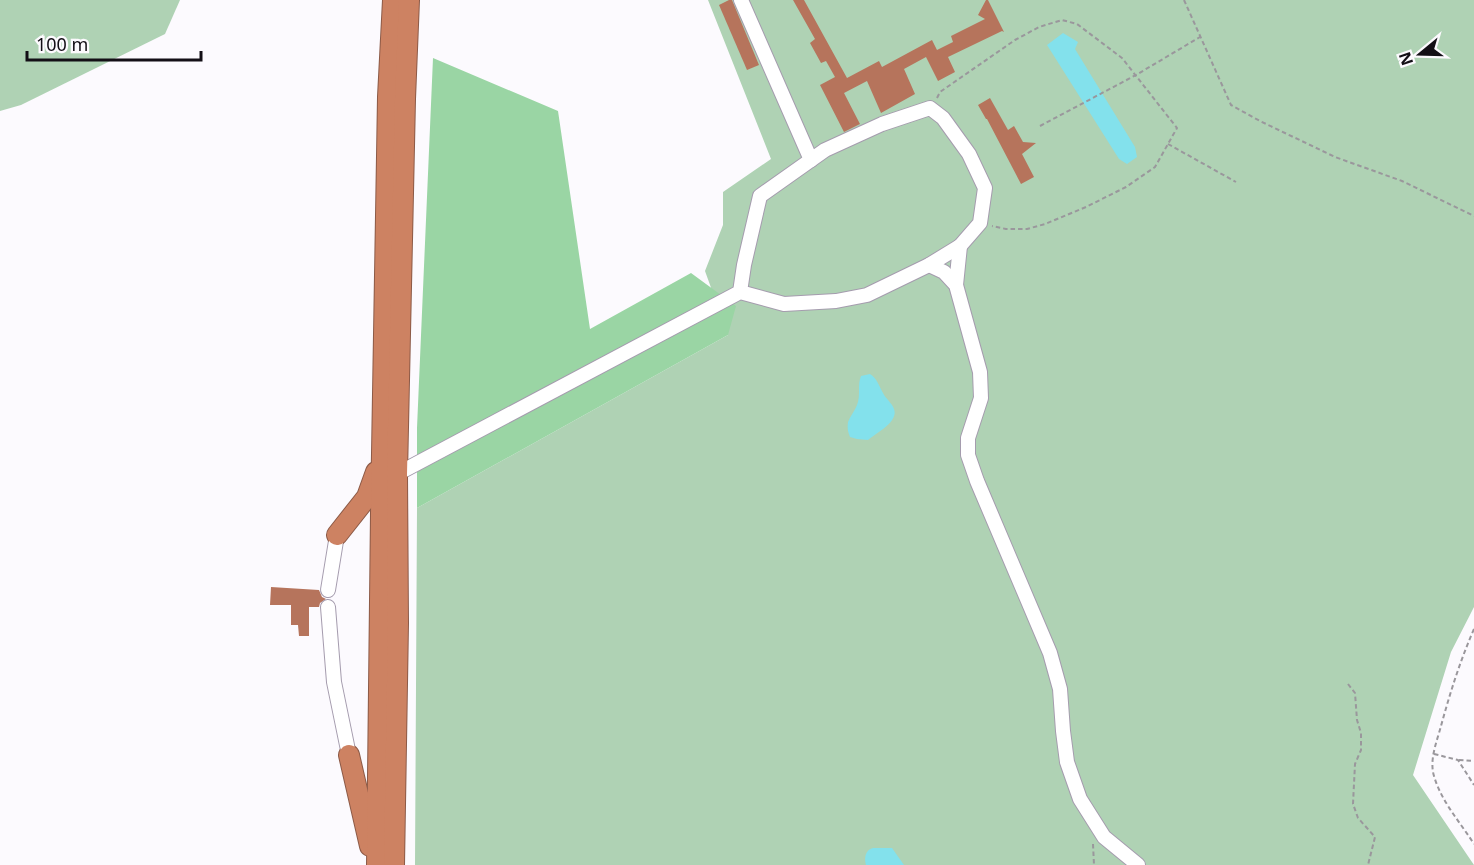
<svg xmlns="http://www.w3.org/2000/svg" width="1474" height="865" viewBox="0 0 1474 865" font-family="'Noto Sans',sans-serif">
<style>
.green{fill:#afd2b4}
.forest{fill:#9ad5a4}
.water{fill:#83e1ec}
.building{fill:#b6745c}
.lines{fill:none;stroke-linecap:round;stroke-linejoin:round}
.minor-casing{stroke:#a59cae;stroke-width:16}
.highway-casing{stroke:#8c5a47;stroke-width:22}
.path{stroke:#9a979c;stroke-width:2;stroke-dasharray:4.5 3;stroke-linecap:butt}
.minor{stroke:#fff;stroke-width:14}
.highway{stroke:#cd8262;stroke-width:20}
</style>
<rect width="100%" height="100%" fill="#fcfafe"/>
<g class="green">
<path d="M0,0h180l-15,34 -144,71 -21,6z"/>
<path d="M708,0h766v607l-23,45 -38,123 61,90h-1059l2,-357 311,-173 -23,-64 18,-46v-33l48,-33z"/>
</g>
<path class="forest" d="M433,58l125,53 32,218 101,-56 45,33 -8,29 -311,173v-80z"/>
<g class="water">
<path d="M1063,33l15,9 -3,7 60,98 2,10 -10,7 -8,-5 -72,-114z"/>
<path d="M870,374c7,4 9,12 13,19 3,6 9,10 11,16 5,13 -18,24 -26,31l-11,-1 -7,-2c-2,-5 -3,-9 -2,-15 2,-6 7,-11 9,-17 4,-10 0,-20 4,-29z"/>
<path d="M873,848h19l12,17h-38c-2,-7 -1,-15 7,-17z"/>
</g>
<g class="building">
<path d="M729,0h3l27,65 -12,5 -28,-65z"/>
<path d="M793,0h11l43,78 32,-17 3,6 50,-27 5,10 16,-8 -2,-6 34,-17 -7,-4 8,-15h2l16,32 -2,-1 -54,26 7,15 -17,9 -12,-24 -22,12 11,25 -34,19 -14,-32 -23,12 16,31 -16,8 -24,-47 15,-8 -9,-16 -5,2 -11,-20 5,-4z"/>
<path d="M990,98l18,32 6,-4 9,16 13,1 -14,11 12,23 -13,7 -34,-65h-1l-8,-14z"/>
<path d="M271,587l48,3 3,7 4,2 -6,4 -1,4h-10v29h-10l-1,-11h-7v-20h-21z"/>
</g>
<g class="lines">
<defs>
<g id="minor">
<path d="M741,0l70,160"/>
<path d="M929,265l15,7 12,13 24,87 1,26 -13,40v17l9,26 73,172 10,36 3,42 4,31 13,37 24,38 34,28"/>
<path d="M956,285l4,-39"/>
<path d="M397,474l343,-182 44,12 52,-3 31,-6 62,-30 31,-19 20,-23 5,-35 -16,-34 -26,-36 -13,-10 -48,16 -57,26 -65,46 -16,69 -4,27"/>
<path d="M328,590l9,-55"/>
<path d="M328,607l6,75 15,73"/>
</g>
<g id="highway">
<path d="M337,535l30,-38 9,-25"/>
<path d="M349,755l21,91"/>
<path d="M377,865l4,-352 7,-416 5,-97"/>
<path d="M394,865l4,-242 -1,-149 8,-375 4,-99"/>
</g>
</defs>
<use href="#minor" class="minor-casing"/>
<use href="#highway" class="highway-casing"/>
<g class="path">
<path d="M1184,0l47,105 29,16 75,36 67,24 72,35"/>
<path d="M937,98l3,-6 75,-52 24,-13 23,-7 15,4 45,34 55,70 -22,39 -29,20 -40,20 -41,17 -18,5h-21l-14,-3"/>
<path d="M1040,126l96,-51 64,-38"/>
<path d="M1168,144l68,38"/>
<path d="M1474,629c-14,32 -24,64 -33,97 -4,15 -12,34 -7,50 7,25 26,46 40,68"/>
<path d="M1348,684l7,9 2,27 4,13v17l-6,14 -2,40 5,14 17,19 -7,28"/>
<path d="M1434,754l24,6 16,25"/>
<path d="M1459,760l15,1"/>
<path d="M1093,844l1,21"/>
</g>
<use href="#minor" class="minor"/>
<use href="#highway" class="highway"/>
</g>
<g transform="translate(1420 54) rotate(251)" stroke="#fcfafe" stroke-width="4.5" paint-order="stroke">
<path d="M0-4.5L10 22L0 15L-10 22Z" fill="#130f16"/>
<text y="-9" font-size="16" font-weight="bold" text-anchor="middle" fill="#130f16">N</text>
</g>
<path d="M27 51v9h174v-9" fill="none" stroke="#130f16" stroke-width="3"/>
<text x="36" y="51" font-size="18" fill="#130f16" stroke="#fcfafe" stroke-width="4.5" paint-order="stroke">100 m</text>
</svg>
